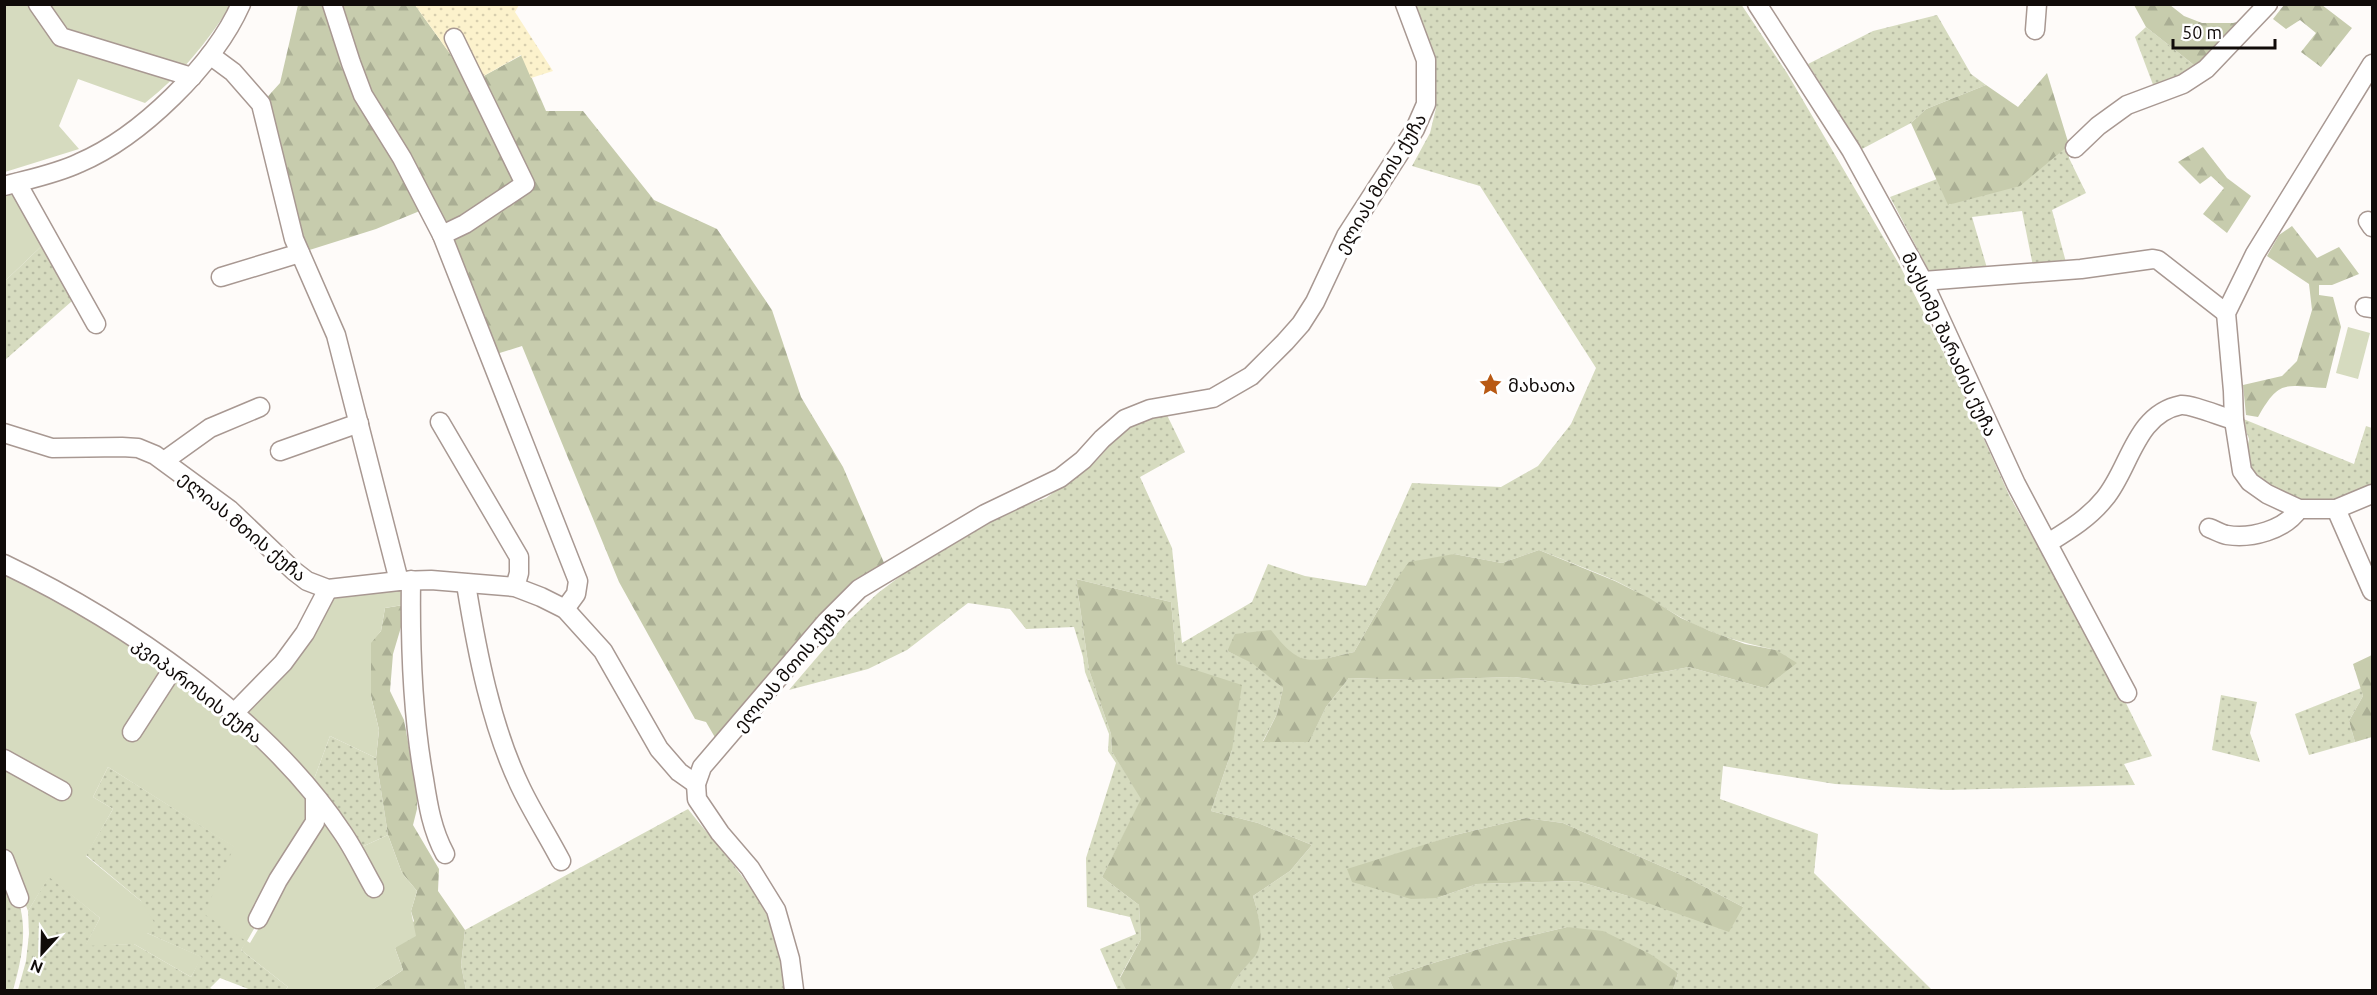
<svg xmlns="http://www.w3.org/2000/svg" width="2377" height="995" viewBox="0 0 2377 995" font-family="Ubuntu,'Noto Sans Georgian',sans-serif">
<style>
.grass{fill:url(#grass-dots);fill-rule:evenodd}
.forest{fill:url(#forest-firs)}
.sand{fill:url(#sand-dots)}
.garden{fill:#d6dbbf}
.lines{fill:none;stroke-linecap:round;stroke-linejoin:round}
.minor-casing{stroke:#a89892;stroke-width:21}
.minor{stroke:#fff;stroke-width:18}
.labels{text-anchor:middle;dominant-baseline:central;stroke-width:6;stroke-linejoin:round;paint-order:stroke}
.street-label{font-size:18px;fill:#100b09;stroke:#fff}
.poi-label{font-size:18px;fill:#100b09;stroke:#fff;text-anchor:start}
</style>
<defs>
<pattern id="grass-dots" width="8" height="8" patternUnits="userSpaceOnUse" patternTransform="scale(1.5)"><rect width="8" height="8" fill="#d6dbbf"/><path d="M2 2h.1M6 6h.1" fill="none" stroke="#b7bba3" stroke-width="1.8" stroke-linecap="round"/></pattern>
<pattern id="forest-firs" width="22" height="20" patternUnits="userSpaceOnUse" patternTransform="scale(1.5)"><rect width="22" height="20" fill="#c7ccad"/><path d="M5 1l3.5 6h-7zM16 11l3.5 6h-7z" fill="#aaae94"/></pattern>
<pattern id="sand-dots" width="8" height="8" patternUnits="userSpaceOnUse" patternTransform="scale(1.5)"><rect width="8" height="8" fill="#fcf2cc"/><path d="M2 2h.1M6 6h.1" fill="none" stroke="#d7ceae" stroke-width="1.8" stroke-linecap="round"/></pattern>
</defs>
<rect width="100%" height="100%" fill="#fefbf9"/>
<g class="grass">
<path d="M1741,4l46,69 112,191 55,109 56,124 111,196 31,63 -28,8 11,21 -188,5 -112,-6 -112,-18 -3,33 98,35 -4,39 118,117h-259l5,-17 -111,-46 -72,17 -107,33 6,13h-43l-2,-2 -4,2h-115c5,-13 16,-23 24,-34 11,-15 4,-44 -1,-60l37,-25 22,-26 -54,-22 -47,-12 21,-61 -55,-86 -6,-62 -95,-23 13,91 22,64 1,18 30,47 -40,78 37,28 2,34 -21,38 6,13h-8l-18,-41 36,-15 -6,-17 -43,-10 -1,-49 30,-95 -8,-12 1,-17 -24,-62 -2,-15 -9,-30 -48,2 -16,-20 -42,-6 -61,47 -39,19 -79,21 59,-69 30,-28 61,-46 68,-35 39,-14 50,-37 27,-30 21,-11 22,-7 19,39 -45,25 32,71 10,95 70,-41 16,-38 37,12 61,10 46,-103 89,4 37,-21 33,-42 25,-56 -116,-182 -68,-20 18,-33 6,-25v-46l-23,-57zM1539,550c25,10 52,20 77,31 22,11 43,24 64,36 30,17 63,26 96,33l-12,38 -75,-21 -98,19 -77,-9 -102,3 -63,-2 -23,29 -17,34h-46l14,-27 6,-26 -31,-26 -25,-11 9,-17 76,28 42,-10 39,-68 61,-30 48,9zM1526,818l37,5 123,54 57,30 -115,-11 -51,-15 -100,3 -40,14 -15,-52 33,-11z"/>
<path d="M1937,15l34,59 15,11 -60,24 -15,14 -49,26 -54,-85 65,-33z"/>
<path d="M2146,27l53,42 -44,21 -20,-53z"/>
<path d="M2069,145v13l17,35 -34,17 15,56h-34l-11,-55 -50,6 15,51 -58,3 -39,-74 47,-18 12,26z"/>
<path d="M49,239l31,55 -75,66v-79z"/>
<path d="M2241,418l113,46 12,-38 6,2v59c-27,9 -57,21 -86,10 -13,-6 -27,-18 -39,-26l-1,-18 3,-14z"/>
<path d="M2361,688l2,8 -14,25 6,21 -46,13 -14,-41z"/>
<path d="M2221,695l36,7 -7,31 10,29 -48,-12z"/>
<path d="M330,736l46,22 12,77 -35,16 -43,-61z"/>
<path d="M108,767l127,80 12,94 -6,9 47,37 -3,3h-34l-31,-12 -10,10 4,2h-196l8,-29 3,-27 -1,-23 21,-35 51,42 -14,27 48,-1 57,33 10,-20 -54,-24 -6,-32 -55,-46 27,-46 -20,-12z"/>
<path d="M688,809c25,32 71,81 84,118 8,20 13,42 15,63h-321l-5,-25 4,-35z"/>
<path d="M4,878c5,6 10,13 13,20 12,29 4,64 -4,92h-8z"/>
</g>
<g class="forest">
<path d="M298,5h117l56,78 51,-28 24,56h37l71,89 63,29 55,81 29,87 42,70 45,105 -29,17 -139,157 -14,-24 -11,-3 -76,-137 -97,-236 -32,10 -63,-148 -51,21 -76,24 -39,-149 19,-21z"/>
<path d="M2134,5h36l14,11 18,7h31l17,-4 -51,50 -53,-42z"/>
<path d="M2284,5h38l30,23 -31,39 -20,-15 15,-19 -16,-13 -14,9 -13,-10z"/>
<path d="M2047,73l22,72 -49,41 -72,19 -37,-82 15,-14 60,-24 32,22z"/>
<path d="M2203,147l24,31 24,18 -24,37 -24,-19 21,-26 -13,-12 -11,8 -22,-22z"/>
<path d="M2292,226l25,32 22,-11 20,27 -27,11h-13v10l14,2 8,30 -15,61c-41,-2 -46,-10 -68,29l-12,-2 -3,-30 39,-9 15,-15 15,-51 -3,-26 -42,-28 12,-21z"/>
<path d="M1539,550l76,31 34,17 32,20 29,13 35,13 31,6 21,13 -33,25 -75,-21 -98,19 -77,-9 -102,3 -63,-2 -23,29 -17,35h-46l14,-28 6,-26 -31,-25 -25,-12 8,-17 36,-4c30,39 39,32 83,22l39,-68 16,-22 45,-8 48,9z"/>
<path d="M1076,579l95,23 6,62 65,21 -10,65 -21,61 47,12 54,22 -22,26 -37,25c5,16 13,45 2,60 -9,11 -20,21 -25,34h-104l-6,-12 21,-39 -2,-34 -37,-28 39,-78 -29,-47 -1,-18 -22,-64z"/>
<path d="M403,605l1,12 -11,37 -3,37 14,29 13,71v18l-4,16 26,44 -1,22 27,39 -4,35 5,25h-94l31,-20 -8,-22 19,-27 -3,-10 6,-20 -15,-18 -14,-38 -12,-77 3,-28 -8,-34v-54l10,-11 4,-23z"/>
<path d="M2372,655v82l-17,5 -6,-21 14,-25 -10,-32z"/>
<path d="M1526,818l37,5 123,54 57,30 -14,25 -101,-36 -51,-15 -100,3 -40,14 -26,1 -59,-17 -5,-13 108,-34z"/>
<path d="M1567,927l36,4 47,23 28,19 -5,17h-279l-6,-13 107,-33z"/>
</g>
<path class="sand" d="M415,5h104l-4,7 38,59 -22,7 -10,-23 -50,28z"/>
<g class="garden">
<path d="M5,5h226c-24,37 -51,71 -86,98l-67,-24 -19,47 20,23 -74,23z"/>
<path d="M17,183l32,56 -44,42v-95z"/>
<path d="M2348,327l22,6 -12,46 -22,-6z"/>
<path d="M4,564l230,148 49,-49 45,-74 71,-8 4,24 -18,3 -4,23 -10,12v53l8,34 -3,28 -46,-22 -20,54 5,32 -68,119 3,2 69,-117 -1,-21 35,46 35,-16 14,38 15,18 -6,20 5,25 -21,12 8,22 -31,20h-87l3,-3 -47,-37 5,-9 -42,-27 30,-67 -126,-80 -15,30 20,12 -27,47 55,45 13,21 -7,11 55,24 -11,20 -57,-33 -49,2 15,-28 -51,-41 -21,34 -23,-62z"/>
</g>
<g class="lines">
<defs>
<g id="minor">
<path d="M38,4l23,33 131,40"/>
<path d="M332,4l19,59 12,32 39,63 40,77 136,346 -2,13 -11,15"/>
<path d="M1757,4l94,146 72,131 93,203 111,209"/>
<path d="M2035,30l2,-26"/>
<path d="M210,55l23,17 28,32 33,135 42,96 63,246"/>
<path d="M2372,64l-117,190 -29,59 7,78 1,29 8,51 8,11 17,12 32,15h37l36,-15"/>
<path d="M2075,148l23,-22 29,-21 56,-21 23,-15 62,-65"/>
<path d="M17,183l79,141"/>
<path d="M4,186c25,-7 52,-12 75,-23 61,-26 135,-98 162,-159"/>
<path d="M2368,221l4,6"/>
<path d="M442,235l23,-11 60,-40 -71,-146"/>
<path d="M221,277l79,-24"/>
<path d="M1923,281l158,-12 72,-10 5,1 68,53"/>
<path d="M2365,307l7,1"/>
<path d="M440,422l79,135v16l-4,14"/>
<path d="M4,433l48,15 70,-1 16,1 17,7 75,55 64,61 13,10 21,8 71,-8 32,-1 84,7 26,10 24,12 38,42 56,98 20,23 17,12"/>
<path d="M280,451l79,-28"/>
<path d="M164,461l46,-33 50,-21"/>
<path d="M2336,509l36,82"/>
<path d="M2209,528c6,2 12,6 18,7 24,4 58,-5 72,-26"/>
<path d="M2048,543c21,-13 41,-25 57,-45 25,-30 30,-84 76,-93 10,-1 41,12 53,15"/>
<path d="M4,564c121,58 263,155 338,268 12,17 21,37 32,56"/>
<path d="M411,580c-1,67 1,133 13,199 4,26 8,51 21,75"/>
<path d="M466,584c11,68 25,142 55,204 12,25 27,48 40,73"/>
<path d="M234,713l49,-50 22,-30 23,-44"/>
<path d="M132,732l42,-65"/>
<path d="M4,759l58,32"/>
<path d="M4,859l15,39"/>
<path d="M258,919l20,-39 37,-58v-25"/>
<path d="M794,990l-4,-31 -14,-49 -26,-42 -30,-35 -23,-34 -1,-15 6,-17 124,-145 33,-33 126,-75 75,-36 23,-18 19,-21 23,-20 25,-10 63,-11 38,-22 34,-34 16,-18 14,-22 31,-66 69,-107 11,-25v-44l-21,-56"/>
</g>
</defs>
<use href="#minor" class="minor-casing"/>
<use href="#minor" class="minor"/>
</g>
<defs>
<symbol id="sight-bare" viewBox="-9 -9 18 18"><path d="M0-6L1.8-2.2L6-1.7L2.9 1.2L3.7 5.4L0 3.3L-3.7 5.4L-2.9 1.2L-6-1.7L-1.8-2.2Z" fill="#b85913" stroke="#fff" stroke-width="2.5" paint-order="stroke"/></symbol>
</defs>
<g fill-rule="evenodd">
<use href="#sight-bare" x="1474" y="368" width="33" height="33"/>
</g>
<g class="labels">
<g class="street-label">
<text transform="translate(1380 183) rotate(-59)">ელიას მთის ქუჩა</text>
<text transform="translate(1950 344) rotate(65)">მაქსიმე შარაძის ქუჩა</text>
<text transform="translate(243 526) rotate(40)">ელიას მთის ქუჩა</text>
<text transform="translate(789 668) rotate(-49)">ელიას მთის ქუჩა</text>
<text transform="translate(198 690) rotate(38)">კვიპაროსის ქუჩა</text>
</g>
<g class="poi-label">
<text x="1508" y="385">მახათა</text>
</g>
</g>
<rect width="2377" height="995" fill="none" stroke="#100b09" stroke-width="12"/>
<g transform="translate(42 953) rotate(202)" stroke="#ffffff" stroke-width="4.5" paint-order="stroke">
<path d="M0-4.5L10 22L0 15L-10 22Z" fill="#100b09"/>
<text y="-9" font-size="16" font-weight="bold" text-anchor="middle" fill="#100b09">N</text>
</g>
<path d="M2173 39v9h102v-9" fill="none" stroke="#100b09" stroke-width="3"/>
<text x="2182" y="39" font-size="18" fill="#100b09" stroke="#ffffff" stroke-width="4.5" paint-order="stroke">50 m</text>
</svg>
